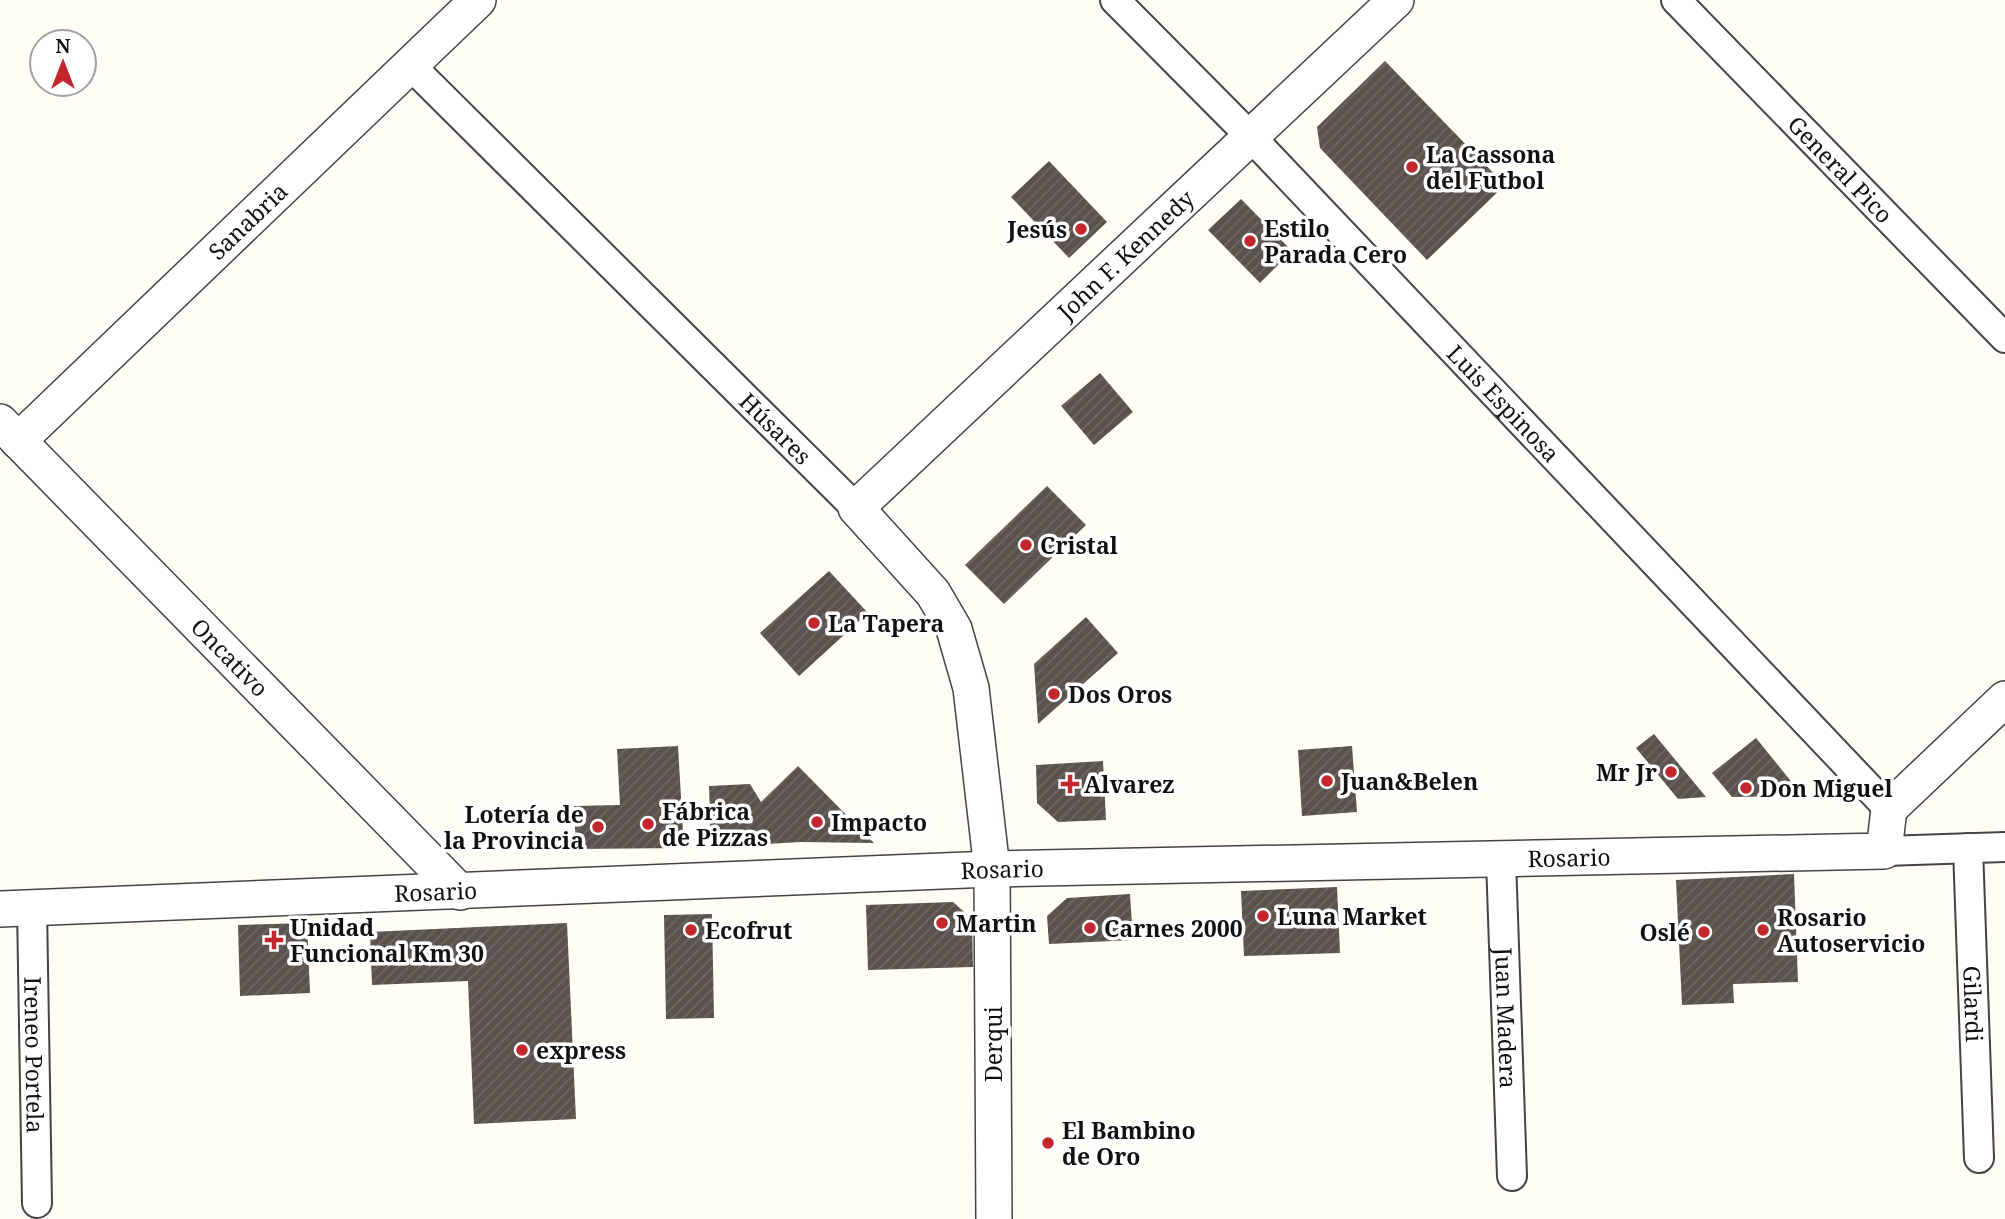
<svg xmlns="http://www.w3.org/2000/svg" width="2005" height="1219" viewBox="0 0 2005 1219" font-family="'Noto Serif',serif">
<style>
.building{fill:url(#building-hatch)}
.lines{fill:none;stroke-linecap:round;stroke-linejoin:round}
.minor-casing{stroke:#444;stroke-width:32}
.tertiary-casing{stroke:#444;stroke-width:38}
.minor{stroke:#fff;stroke-width:28}
.tertiary{stroke:#fff;stroke-width:35}
.poi-dot{fill:#c4262e;stroke:#fff;stroke-width:2.5}
.labels{text-anchor:middle;dominant-baseline:central;stroke-width:7;stroke-linejoin:round;paint-order:stroke}
.poi-label{font-size:23px;font-weight:bold;fill:#111;stroke:#fff;text-anchor:start}
.street-label{font-size:23px;fill:#111;stroke:#fff}
</style>
<defs>
<pattern id="building-hatch" width="6" height="6" patternUnits="userSpaceOnUse" patternTransform="scale(1.75)"><rect width="6" height="6" fill="#5a524d"/><path d="M-1 1l2-2M0 6l6-6M5 7l2-2" fill="none" stroke="#6d6662"/></pattern>
</defs>
<rect width="100%" height="100%" fill="#fffdf5"/>
<g class="building">
<path d="M1385,61l120,124 -78,75 -107,-112 -3,-21z"/>
<path d="M1049,161l58,61 -38,36 -58,-61z"/>
<path d="M1241,199l51,52 -32,32 -52,-53z"/>
<path d="M1100,373l33,39 -39,33 -33,-39z"/>
<path d="M1047,486l39,39 -82,79 -39,-39z"/>
<path d="M829,571l39,42 -69,63 -39,-43z"/>
<path d="M1086,617l32,36 -80,71 -4,-60z"/>
<path d="M1654,734l52,63 -28,2 -42,-51z"/>
<path d="M1756,738l47,58 -71,1 -20,-24z"/>
<path d="M678,746l6,102 -108,1 -2,-43 46,-1 -3,-56z"/>
<path d="M1352,746l5,66 -55,4 -4,-66z"/>
<path d="M1103,761l3,59 -48,2 -21,-19 -1,-38z"/>
<path d="M798,766l76,77 -73,-1 -90,5 -2,-61 41,-2 11,18z"/>
<path d="M1794,874l4,108 -65,2 1,19 -52,2 -6,-125z"/>
<path d="M1337,887l3,66 -96,3 -3,-65z"/>
<path d="M1130,894l3,46 -84,4 -2,-28 20,-18z"/>
<path d="M953,902l19,17 1,48 -105,3 -2,-65z"/>
<path d="M712,914l2,104 -48,1 -2,-104z"/>
<path d="M307,923l3,70 -70,3 -2,-71z"/>
<path d="M567,923l9,196 -102,5 -6,-143 -96,4 -2,-53z"/>
</g>
<g class="lines">
<defs>
<g id="minor">
<path id="s1" d="M1115,0l135,136 639,673"/>
<path id="s2" d="M1676,0l329,338"/>
<path id="s3" d="M411,66l445,442"/>
<path id="s4" d="M1968,848l11,310"/>
<path d="M1884,851l121,-4"/>
<path id="s5" d="M1501,860l11,316"/>
<path id="s6" d="M32,908l5,295"/>
</g>
<g id="tertiary">
<path id="s7" d="M0,422l460,470"/>
<path id="s8" d="M18,441l460,-441"/>
<path id="s9" d="M0,909l992,-40 892,-18 5,-42 116,-110"/>
<path id="s10" d="M994,1219l-2,-350 -21,-181 -17,-59 -21,-36 -77,-85 540,-508"/>
</g>
</defs>
<use href="#minor" class="minor-casing"/>
<use href="#tertiary" class="tertiary-casing"/>
<use href="#minor" class="minor"/>
<use href="#tertiary" class="tertiary"/>
</g>
<g class="poi-dot">
<circle cx="1412" cy="167" r="7"/>
<circle cx="1081" cy="229" r="7"/>
<circle cx="1250" cy="241" r="7"/>
<circle cx="1026" cy="545" r="7"/>
<circle cx="814" cy="623" r="7"/>
<circle cx="1054" cy="694" r="7"/>
<circle cx="1671" cy="772" r="7"/>
<circle cx="1327" cy="781" r="7"/>
<path d="M1066.5 773.5h7v7h7v7h-7v7h-7v-7h-7v-7h7z"/>
<circle cx="1746" cy="788" r="7"/>
<circle cx="817" cy="822" r="7"/>
<circle cx="648" cy="824" r="7"/>
<circle cx="598" cy="827" r="7"/>
<circle cx="1263" cy="916" r="7"/>
<circle cx="942" cy="923" r="7"/>
<circle cx="1090" cy="928" r="7"/>
<circle cx="691" cy="930" r="7"/>
<circle cx="1763" cy="930" r="7"/>
<circle cx="1704" cy="932" r="7"/>
<path d="M270.5 929.5h7v7h7v7h-7v7h-7v-7h-7v-7h7z"/>
<circle cx="522" cy="1050" r="7"/>
<circle cx="1048" cy="1143" r="7"/>
</g>
<g class="labels">
<g class="poi-label">
<text x="1426" y="154">La Cassona<tspan x="1426" dy="26">del Futbol</tspan></text>
<text x="1264" y="228">Estilo<tspan x="1264" dy="26">Parada Cero</tspan></text>
<text x="1067" y="229" text-anchor="end">Jesús</text>
<text x="1040" y="545">Cristal</text>
<text x="828" y="623">La Tapera</text>
<text x="1068" y="694">Dos Oros</text>
<text x="1657" y="772" text-anchor="end">Mr Jr</text>
<text x="1341" y="781">Juan&amp;Belen</text>
<text x="1084" y="784">Alvarez</text>
<text x="1760" y="788">Don Miguel</text>
<text x="662" y="811">Fábrica<tspan x="662" dy="26">de Pizzas</tspan></text>
<text x="584" y="814" text-anchor="end">Lotería de<tspan x="584" dy="26">la Provincia</tspan></text>
<text x="831" y="822">Impacto</text>
<text x="1277" y="916">Luna Market</text>
<text x="1777" y="917">Rosario<tspan x="1777" dy="26">Autoservicio</tspan></text>
<text x="956" y="923">Martin</text>
<text x="290" y="927">Unidad<tspan x="290" dy="26">Funcional Km 30</tspan></text>
<text x="1104" y="928">Carnes 2000</text>
<text x="705" y="930">Ecofrut</text>
<text x="1690" y="932" text-anchor="end">Oslé</text>
<text x="536" y="1050">express</text>
<text x="1062" y="1130">El Bambino<tspan x="1062" dy="26">de Oro</tspan></text>
</g>
<g class="street-label">
<text stroke="none"><textPath href="#s2" startOffset="236">General Pico</textPath></text>
<text stroke="none"><textPath href="#s8" startOffset="318">Sanabria</textPath></text>
<text stroke="none"><textPath href="#s10" startOffset="1120">John F. Kennedy</textPath></text>
<text stroke="none"><textPath href="#s1" startOffset="560">Luis Espinosa</textPath></text>
<text stroke="none"><textPath href="#s3" startOffset="514">Húsares</textPath></text>
<text stroke="none"><textPath href="#s7" startOffset="329">Oncativo</textPath></text>
<text stroke="none"><textPath href="#s9" startOffset="1570">Rosario</textPath></text>
<text stroke="none"><textPath href="#s9" startOffset="1003">Rosario</textPath></text>
<text stroke="none"><textPath href="#s9" startOffset="436">Rosario</textPath></text>
<text stroke="none"><textPath href="#s4" startOffset="156">Gilardi</textPath></text>
<text stroke="none"><textPath href="#s5" startOffset="158">Juan Madera</textPath></text>
<text transform="translate(993 1044) rotate(-90)">Derqui</text>
<text stroke="none"><textPath href="#s6" startOffset="147">Ireneo Portela</textPath></text>
</g>
</g>
<g transform="translate(63 63)"><circle r="33" fill="#ffffff" stroke="#a0a0a0" stroke-width="2"/>
<path d="M0-5L12 26L0 18L-12 26Z" fill="#c4262e"/>
<text y="-10" font-size="19" font-weight="bold" text-anchor="middle" fill="#111111">N</text>
</g>
</svg>
